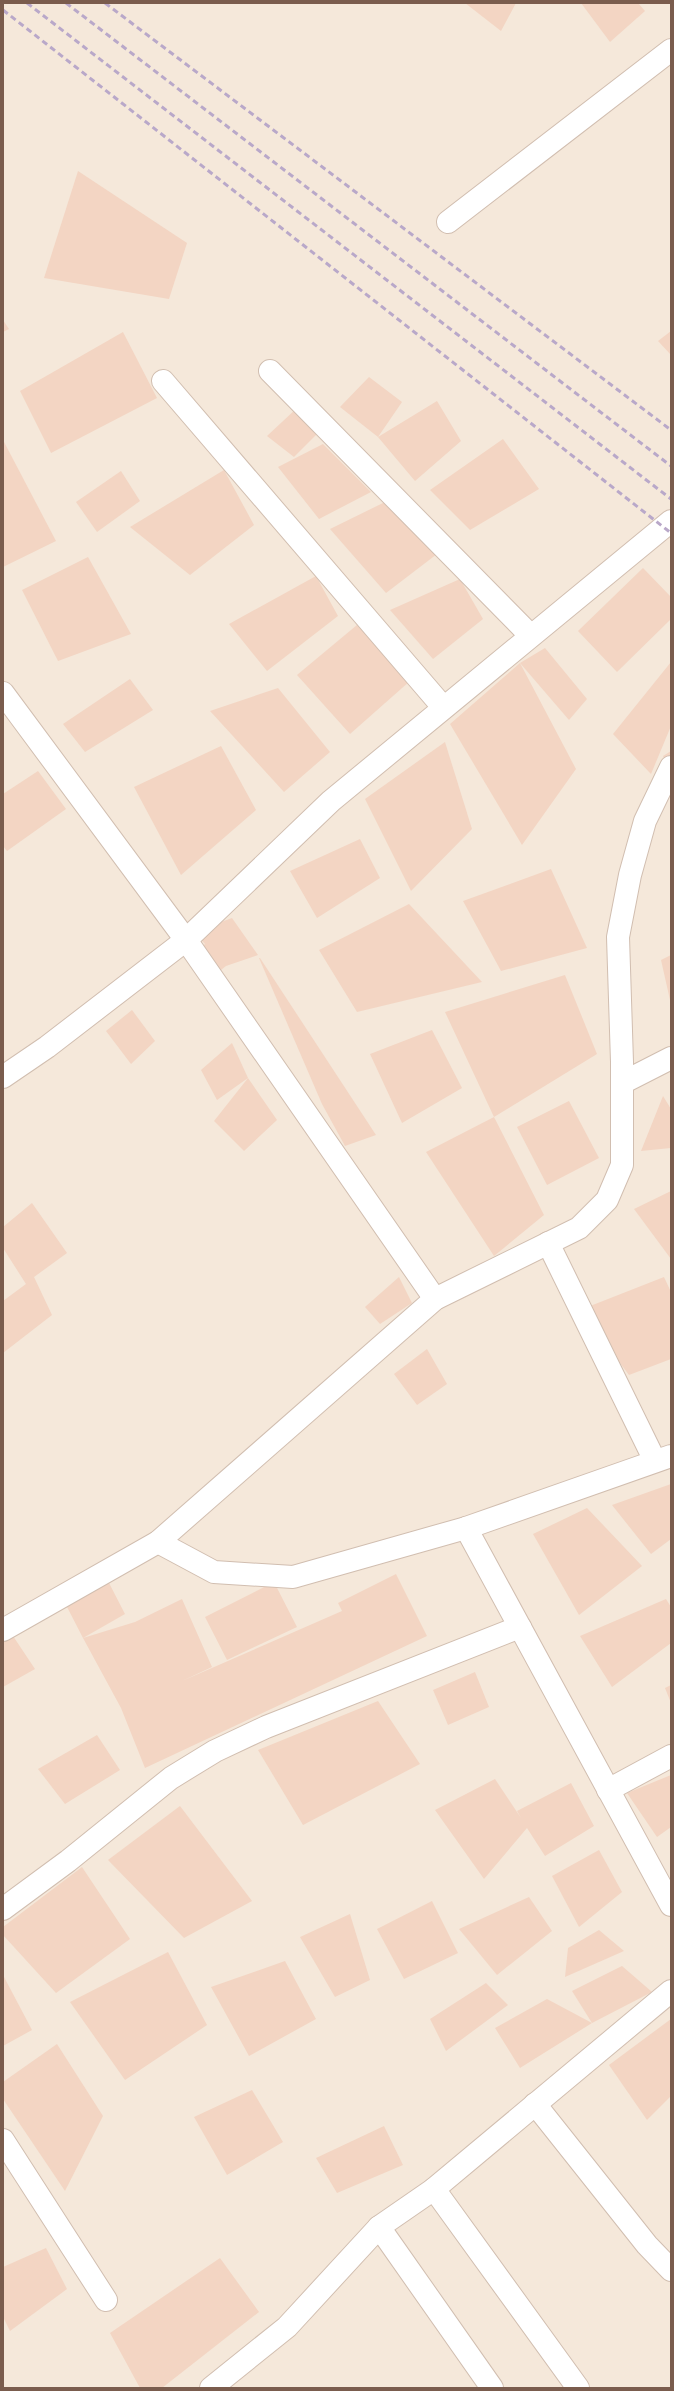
<svg xmlns="http://www.w3.org/2000/svg" width="674" height="2391" viewBox="0 0 674 2391" font-family="'Work Sans',sans-serif">
<style>
.residential{fill:#f5e8da}
.building{fill:#f3d5c3}
.lines{fill:none;stroke-linecap:round;stroke-linejoin:round}
.minor-casing{stroke:#d1beb0;stroke-width:24}
.tertiary-casing{stroke:#d1beb0;stroke-width:24}
.minor{stroke:#fff;stroke-width:22}
.tertiary{stroke:#fff;stroke-width:22}
.rail{stroke:#b9a8c9;stroke-width:3;stroke-dasharray:6 4;stroke-linecap:butt}
</style>
<rect width="100%" height="100%" fill="#fdf6ec"/>
<rect class="residential" x="3" y="3" width="668" height="2385"/>
<g class="building">
<path d="M465,3h51l-15,28z"/>
<path d="M581,3h57l7,8 -35,31z"/>
<path d="M78,171l109,72 -18,56 -125,-21z"/>
<path d="M3,320l6,9 -6,3z"/>
<path d="M671,331v24l-13,-14z"/>
<path d="M123,332l34,66 -106,55 -31,-62z"/>
<path d="M369,377l33,25 -24,35 59,-36 24,40 -46,40 -37,-44 -38,-30z"/>
<path d="M297,408l23,23 -26,26 -27,-21z"/>
<path d="M503,439l36,50 -69,41 -40,-40z"/>
<path d="M3,440l53,101 -53,26z"/>
<path d="M323,444l48,48 -52,27 -41,-52z"/>
<path d="M224,470l30,55 -64,50 -60,-48z"/>
<path d="M121,471l19,30 -43,31 -21,-30z"/>
<path d="M385,502l52,52 -51,39 -56,-64z"/>
<path d="M88,557l43,77 -73,27 -36,-71z"/>
<path d="M643,568l28,29v22l-54,53 -39,-41z"/>
<path d="M316,576l22,40 -71,55 -38,-47z"/>
<path d="M460,579l23,40 -50,40 -43,-49z"/>
<path d="M357,625l53,56 -60,53 -53,-59z"/>
<path d="M545,648l42,51 -18,21 -49,-57z"/>
<path d="M671,662v64l-20,48 -38,-40z"/>
<path d="M520,663l56,106 -54,76 -72,-121z"/>
<path d="M130,679l23,31 -68,42 -22,-28z"/>
<path d="M278,688l52,64 -46,40 -74,-81z"/>
<path d="M445,742l27,87 -61,62 -46,-92z"/>
<path d="M221,746l35,64 -75,65 -47,-88z"/>
<path d="M671,751v20l-8,-15z"/>
<path d="M38,771l28,38 -59,42 -4,-5v-52z"/>
<path d="M360,839l20,39 -63,40 -27,-47z"/>
<path d="M551,869l36,79 -86,23 -38,-70z"/>
<path d="M409,904l73,78 -125,30 -38,-62z"/>
<path d="M232,918l26,37 -32,11 -10,8 -17,-24 6,-6 -11,-12z"/>
<path d="M671,955v45h-1l-9,-40z"/>
<path d="M259,958h1l116,177 -31,11 -23,-42z"/>
<path d="M565,975l32,79 -103,63 -49,-105z"/>
<path d="M132,1010l23,31 -24,23 -25,-33z"/>
<path d="M432,1030l30,58 -60,35 -32,-69z"/>
<path d="M232,1043l16,35 -31,22 -16,-30z"/>
<path d="M248,1078l29,42 -33,31 -30,-30z"/>
<path d="M663,1096l8,13v39l-30,3z"/>
<path d="M569,1101l30,57 -52,27 -30,-58z"/>
<path d="M494,1117l50,98 -50,41 -68,-104z"/>
<path d="M671,1191v68l-37,-50z"/>
<path d="M32,1203l35,50 -33,24 18,38 -49,38v-52l23,-17 -23,-36v-21z"/>
<path d="M399,1277l13,26 -32,21 -15,-17z"/>
<path d="M664,1277l7,15v67l-42,16 -49,-65z"/>
<path d="M427,1349l20,35 -30,21 -23,-31z"/>
<path d="M671,1484v55l-20,15 -39,-49z"/>
<path d="M587,1508l55,58 -63,49 -46,-81z"/>
<path d="M396,1574l31,62 -282,132 -24,-60 -38,-70 -17,-33 42,-24 17,33 -42,24 52,-16 47,-23 30,68 -30,14 160,-70 -4,-8z"/>
<path d="M274,1582l23,45 -70,33 -22,-43z"/>
<path d="M666,1599l5,8v36l-59,44 -32,-51z"/>
<path d="M13,1636l22,33 -32,18v-45z"/>
<path d="M475,1672l14,35 -41,18 -15,-35z"/>
<path d="M671,1685v18l-6,-15z"/>
<path d="M378,1701l42,63 -117,61 -45,-75z"/>
<path d="M97,1735l23,35 -55,34 -27,-35z"/>
<path d="M671,1775v52l-14,10 -30,-44z"/>
<path d="M495,1779l26,39 -4,-7 54,-28 23,43 -49,30 -18,-28 -43,51 -49,-69z"/>
<path d="M180,1806l72,95 -68,37 -76,-78z"/>
<path d="M599,1850l23,42 -43,35 -27,-51z"/>
<path d="M82,1867l48,72 -74,54 -53,-58v-8z"/>
<path d="M529,1897l23,34 -55,44 -38,-46z"/>
<path d="M432,1901l26,52 -54,26 -27,-50z"/>
<path d="M350,1914l20,66 -35,17 -35,-60z"/>
<path d="M599,1930l25,21 -59,26 3,-29z"/>
<path d="M168,1952l39,73 -82,55 -55,-78z"/>
<path d="M285,1961l31,58 -67,37 -38,-69z"/>
<path d="M622,1966l30,26 -60,31 -20,-32z"/>
<path d="M3,1975l29,55 -29,16z"/>
<path d="M486,1983l22,22 -62,46 -16,-32z"/>
<path d="M547,1999l45,24 -72,45 -25,-40z"/>
<path d="M671,2019v77l-24,24 -38,-55z"/>
<path d="M57,2044l46,72 -38,75 -62,-92v-17z"/>
<path d="M252,2090l31,52 -56,33 -33,-58z"/>
<path d="M384,2126l19,39 -66,28 -21,-35z"/>
<path d="M46,2248l21,41 -57,42 -7,-14v-50z"/>
<path d="M220,2258l39,54 -97,76h-22l-30,-55z"/>
</g>
<g class="lines">
<defs>
<g id="minor">
<path d="M448,222l223,-172"/>
<path d="M270,371l260,264"/>
<path d="M163,381l280,326"/>
<path d="M3,693l183,247 249,359"/>
<path d="M622,1083l49,-25"/>
<path d="M548,1243l107,218"/>
<path d="M466,1528l205,377"/>
<path d="M158,1542l56,30 79,5 173,-49 205,-72"/>
<path d="M3,1630l155,-88 277,-243 144,-71 28,-28 15,-35v-103l-4,-125 12,-62 15,-54 26,-54"/>
<path d="M608,1790l63,-34"/>
<path d="M3,1909l65,-48 103,-83 44,-27 51,-24 254,-100"/>
<path d="M535,2104l112,141 24,25"/>
<path d="M3,2140l103,160"/>
<path d="M434,2189l144,199"/>
<path d="M379,2227l113,161"/>
<path d="M211,2388l76,-61 92,-100 55,-38 237,-198"/>
</g>
<path id="tertiary" d="M3,1077l44,-30 139,-107 145,-139 340,-280"/>
</defs>
<use href="#minor" class="minor-casing"/>
<use href="#tertiary" class="tertiary-casing"/>
<use href="#minor" class="minor"/>
<use href="#tertiary" class="tertiary"/>
<g class="rail">
<path d="M27,3l644,496"/>
<path d="M66,3l605,463"/>
<path d="M105,3l566,427"/>
<path d="M3,10l668,523"/>
</g>
</g>
<rect width="674" height="2391" fill="none" stroke="#7a5c4d" stroke-width="8"/>
</svg>
